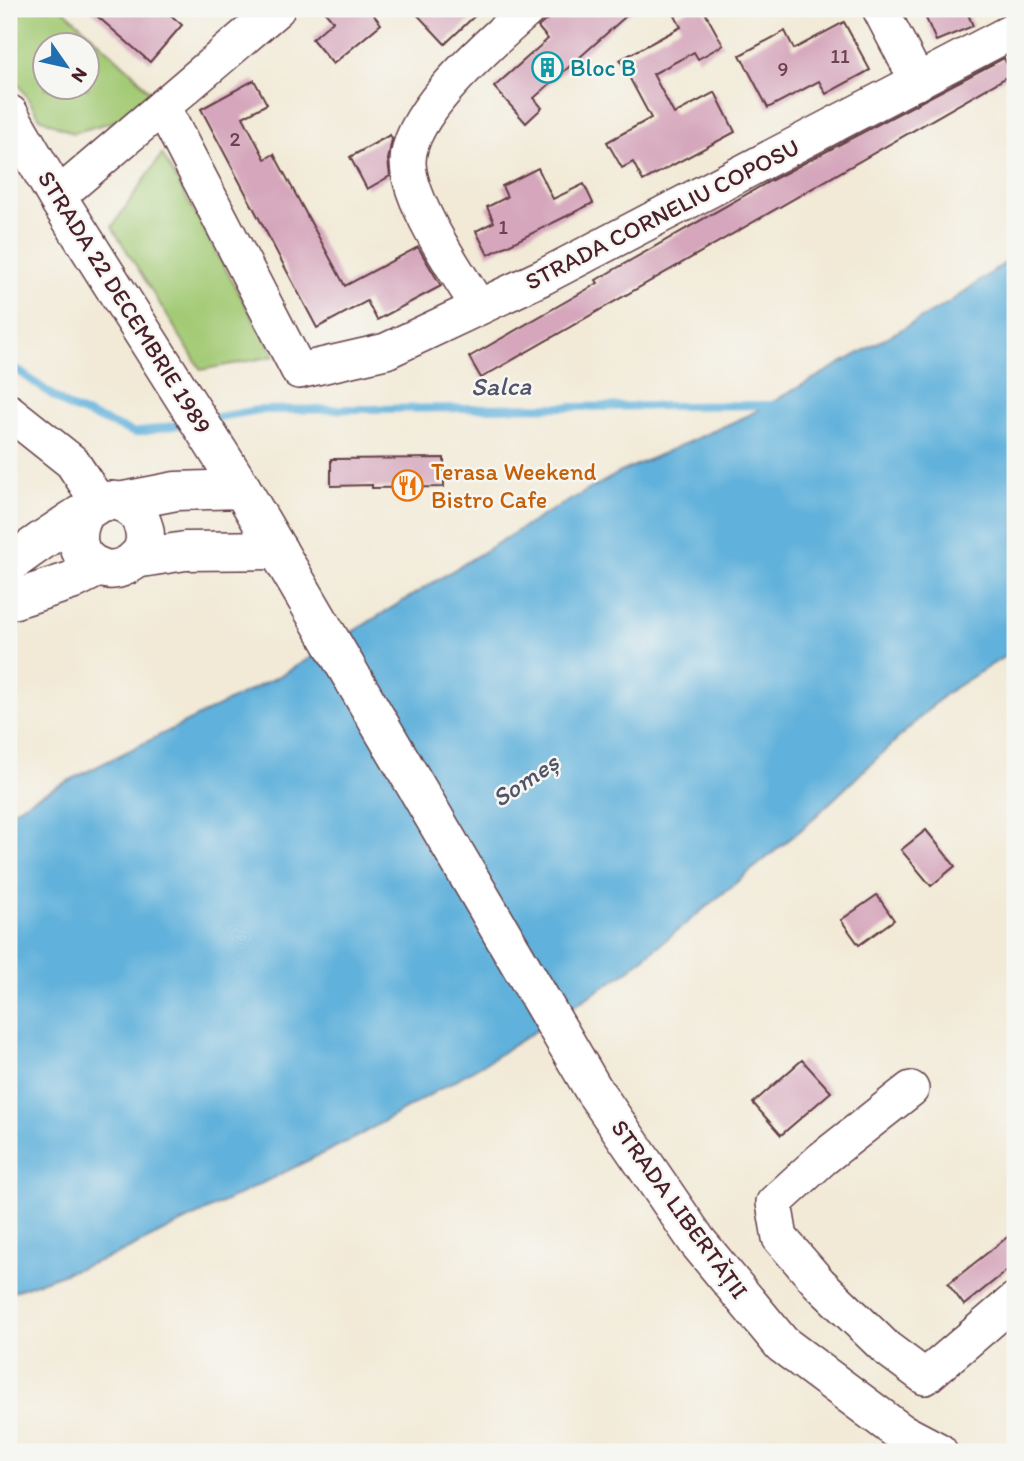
<svg xmlns="http://www.w3.org/2000/svg" width="1024" height="1461" viewBox="0 0 1024 1461" font-family="Itim,sans-serif">
<style>
.green{fill:#a3ca74;stroke:#767450;stroke-width:2;fill-rule:evenodd}
.water{fill:#60b1db;stroke:#556883;stroke-width:2}
.lines{fill:none;stroke-linecap:round;stroke-linejoin:round}
.stream{stroke:#60b1db;stroke-width:8}
.building{fill:#d6a7bc}
.minor-casing{stroke:#633d45;stroke-width:38}
.major-casing{stroke:#633d45;stroke-width:41}
.highway-casing{stroke:#633d45;stroke-width:41}
.minor{stroke:#fff;stroke-width:35}
.major{stroke:#fff;stroke-width:38}
.highway{stroke:#fff;stroke-width:38}
.labels{text-anchor:middle;dominant-baseline:central;stroke-width:5;stroke-linejoin:round;paint-order:stroke}
.number-label{font-size:21px;fill:#6d414f}
.culture-label{font-size:24px;fill:#0d838f;stroke:#f6f6f2;text-anchor:start}
.street-label{font-size:24px;fill:#4a1f2b;stroke:#f6f6f2}
.food-label{font-size:24px;fill:#c56008;stroke:#f6f6f2;text-anchor:start}
.water-label{font-size:26px;font-style:italic;fill:#525269;stroke:#f6f6f2}
</style>
<rect width="100%" height="100%" fill="#f6f6f2"/>
<filter id="ink" filterUnits="userSpaceOnUse"><feTurbulence type="fractalNoise" baseFrequency=".0143" numOctaves="2"/><feDisplacementMap in="SourceGraphic" scale="14" xChannelSelector="R" yChannelSelector="G"/><feConvolveMatrix kernelMatrix="1 2 1 2 8 2 1 2 1" color-interpolation-filters="sRGB"/></filter>
<filter id="wash" filterUnits="userSpaceOnUse"><feTurbulence type="fractalNoise" baseFrequency=".00686" numOctaves="4" result="noise"/><feDisplacementMap in="SourceGraphic" scale="28" xChannelSelector="R" yChannelSelector="G"/><feGaussianBlur stdDeviation="1.57" result="paint"/><feColorMatrix in="noise" values="0 0 0 0 0 0 0 0 0 0 0 0 0 0 0 0 0 1.4 0 .05"/><feComposite in="paint" operator="in"/></filter>
<g filter="url(#wash)">
<rect width="100%" height="100%" fill="#f2ead7"/>
<g class="green">
<path d="M9,9h54l74,68 15,18 -20,21 -59,17 -33,-15 -31,-49zM46,46h42v42h-42z"/>
<path d="M162,154c38,67 73,135 113,202l-74,14 -89,-143z"/>
</g>
<path class="water" d="M1015,256v394l-70,44 -143,135 -177,144 -133,86 -134,77 -240,118 -109,39v-480l29,-17 247,-123 262,-160 74,-41 126,-56 203,-114z"/>
<g class="lines">
<g class="stream">
<path d="M9,364l60,43 66,26 54,-10"/>
<path d="M208,419l50,-9 518,-5"/>
</g>
</g>
<g id="blocks">
<g class="building">
<path d="M89,9h75l18,16 -32,37z"/>
<path d="M323,9h46l12,15 -48,40 -21,-25 21,-18z"/>
<path d="M412,9h70l-37,35z"/>
<path d="M559,9h75l-100,89 8,10 -16,15 -32,-36 54,-48 -10,-12z"/>
<path d="M689,9h14l20,36 -25,14 -4,-7 -41,22 21,40 41,-22 20,40 -92,49 -10,-19 -11,6 -15,-26 44,-24 -31,-58 61,-33 -6,-11z"/>
<path d="M922,9h44l7,17 -37,15z"/>
<path d="M844,22l26,48 -44,24 -7,-13 -51,27 -28,-53 45,-24 9,18z"/>
<path d="M1004,58l8,16 -531,304 -12,-21 129,-74 -2,-3 174,-99z"/>
<path d="M254,80l13,24 -24,13 22,42 9,-5 71,132 73,-39 23,39 -64,34 -10,-19 -50,27 -116,-219z"/>
<path d="M390,135l2,4 -4,21 2,16 -23,13 -17,-32z"/>
<path d="M538,168l15,31 31,-15 9,19 -105,52 -12,-24 18,-9 -7,-15 20,-10 -5,-11z"/>
<path d="M444,458v29l-72,1v-3l-41,1v-27z"/>
<path d="M926,830l29,36 -24,20 -30,-36z"/>
<path d="M877,895l17,25 -35,25 -18,-25z"/>
<path d="M802,1060l29,32 -50,43 -28,-32z"/>
<path d="M1015,1231v33l-51,41 -16,-21z"/>
</g>
</g>
</g>
<g filter="url(#ink)">
<use href="#blocks" fill-opacity="0" stroke="#633d45" stroke-width="2"/>
<g class="lines">
<defs>
<g id="minor">
<path d="M880,9l38,73"/>
<path d="M163,108l136,263 87,-20 157,-74 472,-247"/>
<path d="M57,197l220,-188"/>
<path d="M479,307c-22,-34 -70,-105 -71,-144 -1,-50 84,-121 120,-154"/>
<path d="M9,412l63,50 27,41"/>
<path d="M911,1089l-89,70 -48,44 6,35 39,45 67,65 39,29 90,-77"/>
</g>
<path id="major" d="M9,114l48,83 185,292"/>
<g id="highway">
<path d="M119,502l57,-11 66,-2 351,600 104,152 85,103 118,88 38,20"/>
<path d="M135,559l50,-8 93,-1"/>
<path d="M9,564c27,-20 55,-39 84,-57 41,-27 75,41 32,59 -8,4 -17,5 -26,1 -26,-10 -25,-37 -12,-57"/>
<path d="M9,601l62,-20 28,-14"/>
</g>
</defs>
<use href="#minor" class="minor-casing"/>
<use href="#major" class="major-casing"/>
<use href="#highway" class="highway-casing"/>
<use href="#minor" class="minor"/>
<use href="#major" class="major"/>
<use href="#highway" class="highway"/>
</g>
</g>
<defs>
<symbol id="building-ring" viewBox="-11 -11 22 22"><circle r="9.5" fill="#f6f6f2" stroke="#0f9aa8" stroke-width="1.5"/><path d="M-4-6H4V6H1V3H-1V6H-4ZM-2.5-4.3h1.7v1.8h-1.7ZM.8-4.3h1.7v1.8H.8ZM-2.5-1h1.7V.8h-1.7ZM.8-1h1.7V.8H.8Z" fill="#0f9aa8"/></symbol>
<symbol id="restaurant-ring" viewBox="-11 -11 22 22"><circle r="9.5" fill="#f6f6f2" stroke="#e8710a" stroke-width="1.5"/><path d="M-5-6h1v4h1v-4h1v4h1v-4h1v5L-1.5 .5V6h-2V.5L-5-1ZM5-6V6H3V1.5H1.5Q1.5-4 5-6Z" fill="#e8710a"/></symbol>
</defs>
<g fill-rule="evenodd">
<use href="#building-ring" x="530" y="50" width="35" height="35"/>
<use href="#restaurant-ring" x="390" y="468" width="35" height="35"/>
</g>
<g class="labels">
<g class="number-label">
<text x="840" y="55">11</text>
<text x="783" y="68">9</text>
<text x="235" y="138">2</text>
<text x="503" y="226">1</text>
</g>
<g class="culture-label">
<text x="570" y="67">Bloc B</text>
</g>
<g class="street-label">
<text transform="translate(662 214) rotate(-27)">STRADA CORNELIU COPOSU</text>
<text transform="translate(125 302) rotate(58)">STRADA 22 DECEMBRIE 1989</text>
<text transform="translate(680 1209) rotate(54)">STRADA LIBERTĂȚII</text>
</g>
<g class="food-label">
<text x="431" y="471">Terasa Weekend<tspan x="431" dy="28">Bistro Cafe</tspan></text>
</g>
<g class="water-label">
<text transform="translate(501 386) rotate(-1)">Salca</text>
<text transform="translate(525 780) rotate(-34)">Someș</text>
</g>
</g>
<rect width="1024" height="1461" fill="none" stroke="#f6f6f2" stroke-width="35"/>
<g transform="translate(66 66) rotate(124)"><circle r="33" fill="#f6f6f2" stroke="#b1a0a2" stroke-width="2"/>
<path d="M0-5L12 26L0 18L-12 26Z" fill="#1f6fb2"/>
<text y="-10" font-size="19" font-weight="bold" text-anchor="middle" fill="#4a1f2b">N</text>
</g>
</svg>
